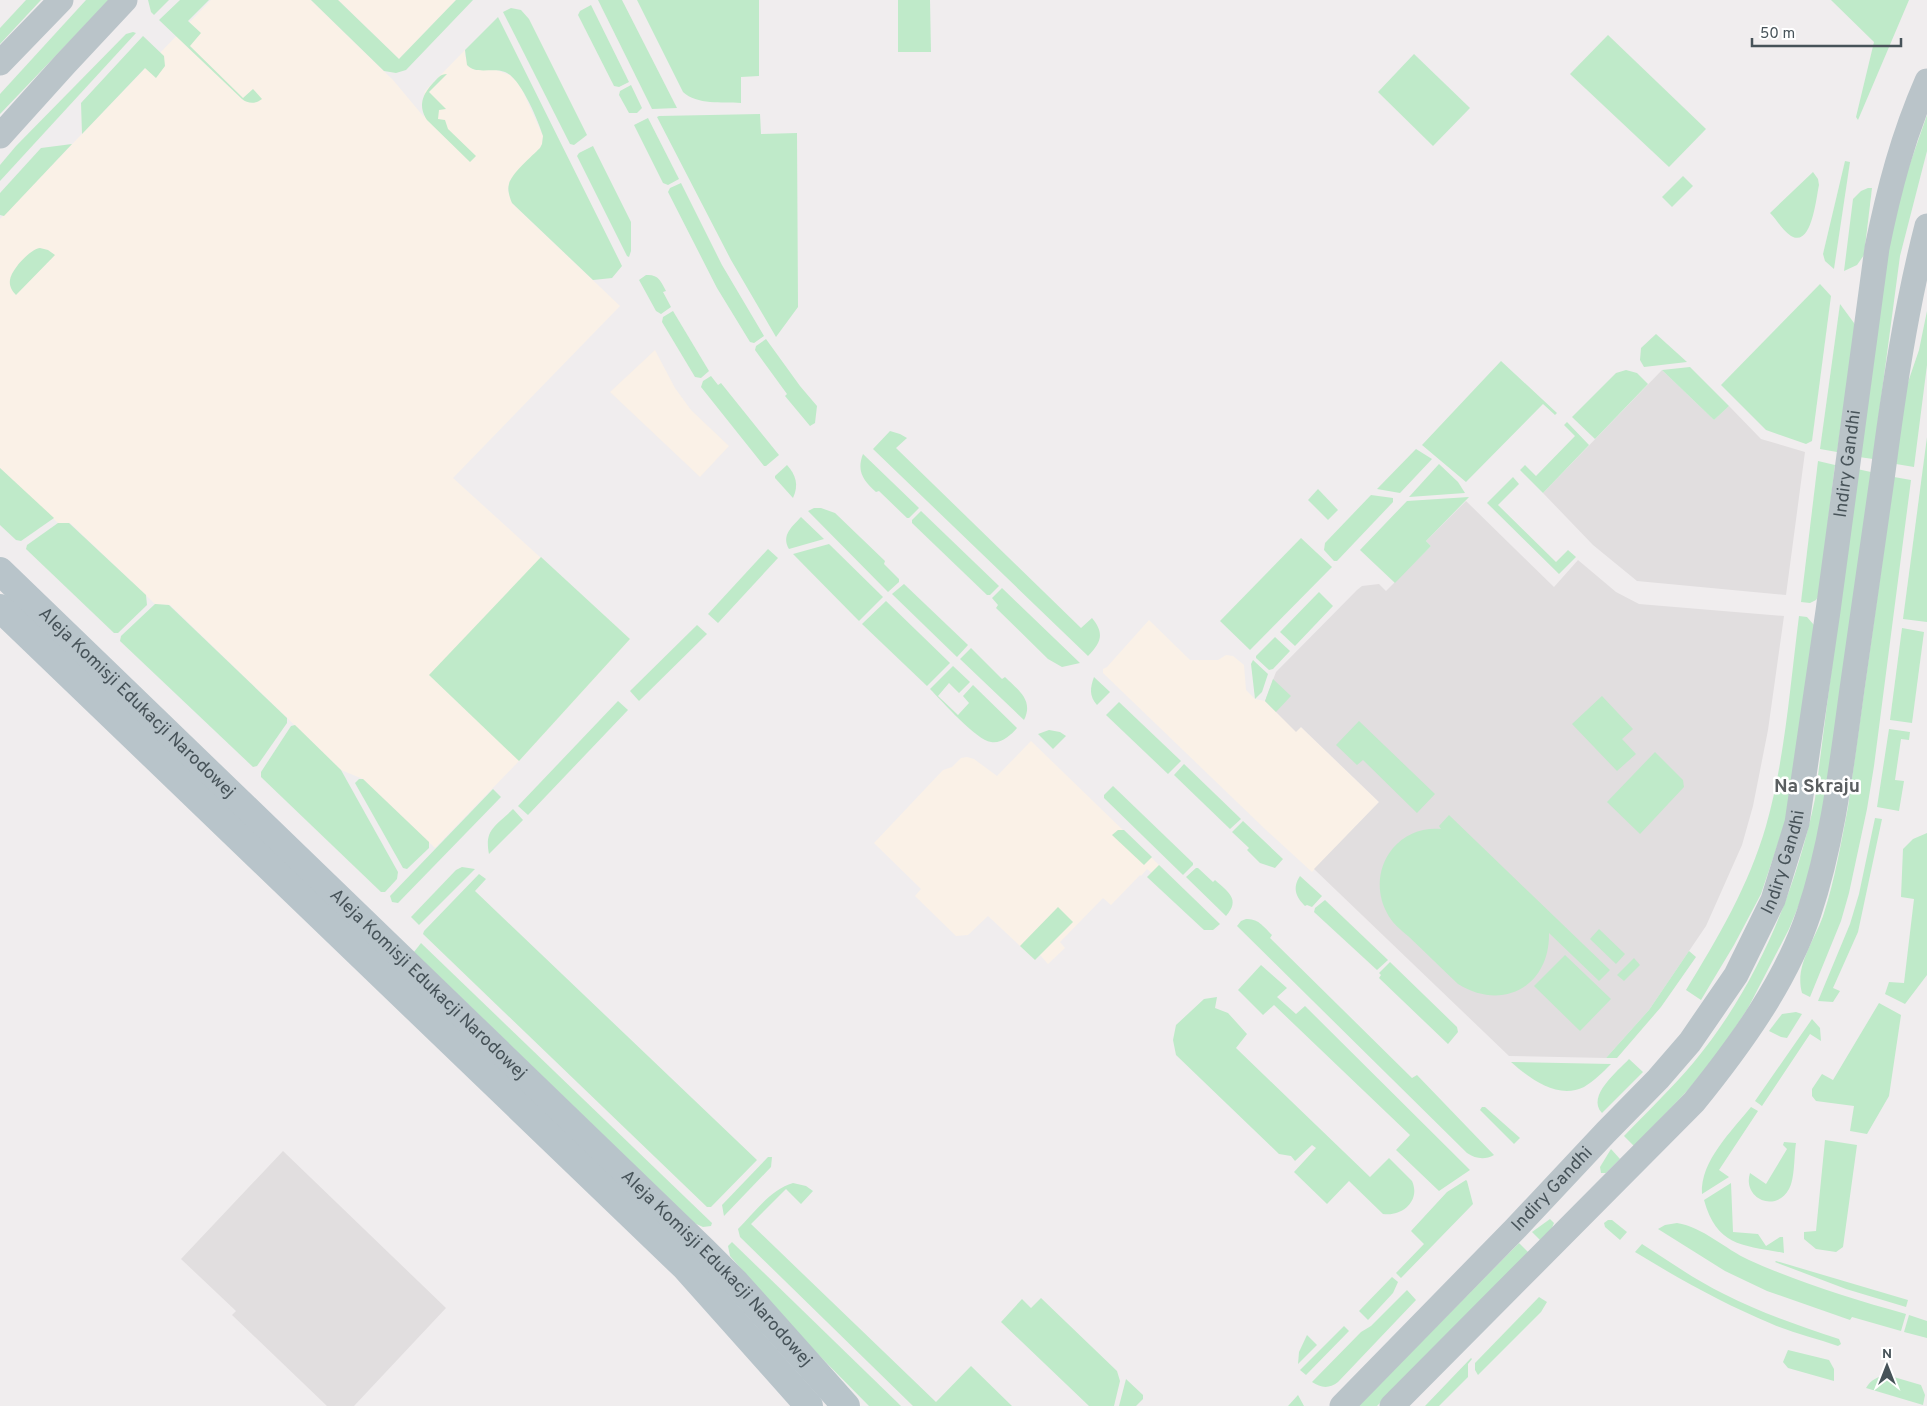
<svg xmlns="http://www.w3.org/2000/svg" width="1927" height="1406" viewBox="0 0 1927 1406" font-family="Overpass,sans-serif">
<style>
.commercial{fill:#faf1e7}
.education{fill:#e1dedf}
.green{fill:#bfeac9}
.lines{fill:none;stroke-linecap:round;stroke-linejoin:round}
.tertiary{stroke:#bac4c9;stroke-width:25}
.secondary{stroke:#b8c4ca;stroke-width:28}
.labels{text-anchor:middle;dominant-baseline:central;stroke-width:5;stroke-linejoin:round;paint-order:stroke}
.street-label{font-size:18px;fill:#475359;stroke:#fff}
.neighbourhood-label{font-size:19px;font-weight:bold;fill:#5b5f61;stroke:#fff}
</style>
<rect width="100%" height="100%" fill="#f0edee"/>
<g class="commercial">
<path d="M211,0h100l82,80 31,37 -2,-12 3,-14 40,-41v6l10,14h21l14,5 10,10 23,51 -1,8 -2,4 -30,33 -2,9 4,13 108,103 -167,172 177,161 -111,122 -84,87 -72,-69 -22,-9 -171,-165 -15,-1 -85,-81h-12l-58,-55v-249z"/>
<path d="M338,0h118l-57,59z"/>
<path d="M655,350l20,38 16,22 38,36 -29,31 -90,-85z"/>
<path d="M1149,620l41,40h28l8,-5 7,1 11,9 2,25 9,9 10,2 31,30 5,-4 78,75 -67,70 -47,-43 -162,-156v-4l4,-2z"/>
<path d="M1031,741l128,124 -7,8 -5,-4 -6,7 -1,-1 -29,30 -8,-7 -43,44 5,6 -17,16 -8,-9 -5,5 -47,-44 -20,19 -12,1 -41,-40 6,-7 -47,-46 69,-73 9,-3 9,-9 6,-1 7,2 23,17z"/>
</g>
<g class="education">
<path d="M1662,370l52,50 15,-14 32,33 44,13 -19,143 -149,-14 -44,-36 -50,-52z"/>
<path d="M1466,501l88,86 24,-27 38,32 23,12 145,12 -16,114 -15,76 -11,39 -36,81 -57,84 -43,48 -97,-2 -195,-187 65,-67 -78,-75 -5,5 -31,-31 11,-29 81,-82 5,-4 17,-2 7,7 45,-45 -5,-5z"/>
<path d="M283,1151l163,157 -92,98h-27l-95,-91 4,-4 -55,-52z"/>
</g>
<g class="green">
<path d="M26,0h15l-41,44v-16z"/>
<path d="M86,0h23l-109,114v-20z"/>
<path d="M148,0h21l-15,15 -3,-3z"/>
<path d="M180,0h29l-21,21 13,12 -11,13 53,52 10,-9 9,10c-6,5 -14,5 -20,0l-83,-79z"/>
<path d="M311,0h27l61,59 57,-59h17l-67,70 -10,3 -12,-2z"/>
<path d="M598,0h24l55,108 -25,1z"/>
<path d="M637,0h122v76l-18,1v26c-19,-1 -44,2 -58,-11z"/>
<path d="M898,0h32l1,52h-33z"/>
<path d="M1831,0h78l-51,120 -2,-3 18,-75z"/>
<path d="M591,5l38,77 -10,5 -5,-1 -36,-71 2,-4z"/>
<path d="M511,8l10,2 8,9 58,116 -13,10 -4,-1 -67,-132z"/>
<path d="M498,17l124,249 -10,12 -19,2 -81,-77c-2,-5 -5,-13 -3,-19 2,-10 23,-28 31,-36l2,-4 1,-8c-5,-16 -23,-59 -38,-64 -12,-5 -29,3 -38,-7l-2,-15z"/>
<path d="M133,32l3,1 -136,148v-16l16,-19 110,-112z"/>
<path d="M1608,35l98,94 -37,38 -99,-93z"/>
<path d="M143,36l21,20 1,10 -9,12 -11,-10 -63,66 -1,-31z"/>
<path d="M1414,54l56,54 -37,38 -55,-54z"/>
<path d="M447,74l-18,18 17,17 -7,1 -1,9 7,1 3,9 28,27 -6,6 -43,-42c-9,-14 -5,-25 6,-37 5,-5 7,-9 14,-9z"/>
<path d="M631,85l11,23 -5,5h-8l-10,-18 1,-4z"/>
<path d="M760,114l1,20 36,-1 1,174 -22,30 -45,-77 -74,-143 2,-1z"/>
<path d="M1927,115v36l-27,105 -27,203 -14,-2 29,-207 17,-72z"/>
<path d="M648,118l31,61 -11,6 -5,-2 -29,-58z"/>
<path d="M72,144l-68,72 -4,-1v-22l41,-45z"/>
<path d="M593,146l38,76v29l-2,6 -2,-1 -50,-100 2,-3z"/>
<path d="M1845,161l5,1 -16,107 -9,-8 -2,-7z"/>
<path d="M1813,172l5,7 1,6c-3,13 -7,63 -28,51 -9,-6 -14,-16 -21,-23z"/>
<path d="M1683,176l10,10 -21,21 -10,-10z"/>
<path d="M681,183l41,82 42,71 -10,7 -4,-1 -33,-54 -49,-96 2,-4z"/>
<path d="M1868,188h4l-8,67 -7,10 -13,6 9,-72 8,-8z"/>
<path d="M40,248l8,2 7,5 -39,40c-4,-4 -7,-9 -6,-15 1,-10 20,-31 30,-32z"/>
<path d="M646,275c12,-1 15,6 20,16l-3,1 8,15 -10,7 -5,-3 -17,-31z"/>
<path d="M1820,284l11,12 -19,145 -6,3 -40,-14 -45,-45z"/>
<path d="M1840,304l14,19 1,8 -18,121 -17,-3z"/>
<path d="M673,311l36,60 -8,7 -6,-1 -33,-55 1,-5z"/>
<path d="M1927,311v54l-13,102 -18,-3 9,-73 14,-41z"/>
<path d="M1656,334l31,28 -43,5 -4,-7 1,-12z"/>
<path d="M766,339l34,47 17,20 -2,17 -5,3 -25,-30 2,-2 -32,-44 1,-4z"/>
<path d="M1501,361l56,52 -2,2 -12,-11 -77,78 -44,-37z"/>
<path d="M1690,367l39,39 -15,14 -52,-50z"/>
<path d="M1626,370l11,3 11,11 -53,55 -23,-22 44,-44z"/>
<path d="M711,376l7,9 3,-2 58,72 -13,11h-2l-63,-79 2,-6z"/>
<path d="M1567,422l22,23 -46,48 -23,-23 5,-5 11,11 39,-40 -11,-11z"/>
<path d="M890,431l10,3 7,4 -11,10 185,180 11,-10c13,16 9,24 -4,38l-215,-207z"/>
<path d="M1927,437v185l-24,-3z"/>
<path d="M1416,449l16,10 -32,34 -23,-4z"/>
<path d="M863,454l56,54 -10,10h-2l-28,-27 -3,1c-12,-11 -20,-20 -13,-38z"/>
<path d="M1818,461l17,4 -16,130 -3,5 -6,3 -9,-1z"/>
<path d="M1439,464l19,18 7,11 -56,4z"/>
<path d="M787,465c9,10 12,20 6,33l-18,-20v-2z"/>
<path d="M0,468l54,50 -33,23 -5,-1 -16,-15z"/>
<path d="M1857,469l14,3 -42,324 -26,99 -14,34 -41,79 -25,38 -34,43 -55,57 -10,-10c23,-24 48,-48 70,-74 62,-75 101,-168 121,-263z"/>
<path d="M1513,477l6,7 -21,21 58,57 12,-12 8,7 -17,17 -72,-71z"/>
<path d="M1894,477l17,3 -37,286 -7,43 -18,84 -8,28 -31,76 -8,-4c-8,-28 14,-54 22,-80 11,-34 17,-70 24,-106z"/>
<path d="M1318,489l20,21 -10,10 -20,-20z"/>
<path d="M1371,495l22,3v4l-56,59h-3l-10,-11 1,-7z"/>
<path d="M1469,497l-43,44 5,5 -36,37 -35,-33 47,-49z"/>
<path d="M814,508h7l14,5 50,48 -1,3 15,15v3l-11,10 -80,-81z"/>
<path d="M921,511l78,75 -9,9h-3l-75,-72v-3z"/>
<path d="M801,517l23,22 -35,10c-8,-14 3,-22 12,-32z"/>
<path d="M58,523h11l77,72 1,10 -29,28h-4l-88,-84 1,-4z"/>
<path d="M1301,538l31,29 -82,83 -30,-29z"/>
<path d="M829,544l54,53 -24,24 -66,-67z"/>
<path d="M768,549l10,9 -60,65 -10,-9z"/>
<path d="M541,557l89,82 -111,122 -90,-86z"/>
<path d="M904,584l64,61 -11,12 -65,-63z"/>
<path d="M1002,588l78,75 -18,4 -14,-8 -52,-51 2,-3 -6,-7z"/>
<path d="M1319,592l14,14 -38,40 -15,-14z"/>
<path d="M886,601l64,62 -23,23 -65,-62z"/>
<path d="M155,604l14,1 118,113v5l-30,43 -4,1 -133,-126 1,-5z"/>
<path d="M1799,616l8,1 7,8 -22,177 -31,92 -27,51 -33,55 -15,-10c32,-52 63,-105 80,-164 19,-67 24,-140 33,-210z"/>
<path d="M697,625l10,9 -68,67 -9,-10z"/>
<path d="M1902,628l22,4 -12,91 -22,-3z"/>
<path d="M1275,637l15,14 -17,18 -4,1 -13,-12v-2z"/>
<path d="M971,648l31,31 3,-2c13,13 29,23 19,43l-64,-61z"/>
<path d="M1253,660l15,14 -6,18 -7,7 -4,-35z"/>
<path d="M953,666l17,16 -11,11 -10,-10 -11,13 20,19 11,-12 -6,-7 10,-11 44,43c-6,7 -16,16 -26,14 -15,-2 -49,-41 -61,-53z"/>
<path d="M1094,677l16,15 -13,13c-8,-9 -7,-17 -3,-28z"/>
<path d="M1273,679l18,17 -15,16 -11,-11z"/>
<path d="M1602,696l31,33 -11,10 14,15 -19,17 -45,-47z"/>
<path d="M618,701l10,9 -100,105 -10,-9z"/>
<path d="M1119,702l62,59 -13,13 -62,-59z"/>
<path d="M1359,721l76,73 -18,19 -54,-53 -6,5 -21,-20z"/>
<path d="M295,725l46,45 57,102 -1,7 -12,13h-4l-120,-115v-5l30,-46z"/>
<path d="M1889,729l21,3 -1,8 -8,-1 -6,41 9,1 -5,30 -22,-4z"/>
<path d="M1049,730l11,2 6,4 -13,13 -15,-15z"/>
<path d="M1655,752l28,28 1,7 -44,47 -33,-32z"/>
<path d="M1184,764l57,55 -11,10 -56,-54z"/>
<path d="M359,779h4l66,63v6l-22,21 -4,-1 -48,-85z"/>
<path d="M1113,786l80,77v2l-10,10 -79,-77v-3z"/>
<path d="M493,789l8,8 -103,106 -6,-1 -2,-6z"/>
<path d="M513,809l10,11 -34,34c-5,-25 7,-28 24,-45z"/>
<path d="M1449,815l161,155 -11,11 -50,-48c1,53 -46,79 -91,51 -17,-16 -33,-32 -50,-48 -7,-6 -17,-14 -21,-23 -11,-20 -10,-46 6,-65 12,-14 30,-21 48,-19l-2,-3z"/>
<path d="M1875,818l7,1 -24,113 -25,56 7,3 -7,11 -15,-1 32,-77 9,-30z"/>
<path d="M1243,821l40,38 -8,9 -15,-5 -13,-13 2,-2 -17,-16z"/>
<path d="M1118,830h6l28,27 -8,8 -32,-30z"/>
<path d="M1927,833v142l-22,29 -20,-10 4,-12 15,1 10,-84 -13,-2 2,-48 10,-10z"/>
<path d="M1159,865l61,59 -7,6h-9l-57,-53z"/>
<path d="M462,867l13,2 -56,56 -8,-8 45,-47z"/>
<path d="M1196,868h2l15,14 2,-2c13,12 26,19 11,36l-40,-39z"/>
<path d="M479,874l7,5 -11,12 282,269 -46,47h-4l-284,-273 1,-3z"/>
<path d="M1300,876l22,20 -10,11 -5,-2 -2,1c-9,-9 -13,-18 -5,-30z"/>
<path d="M1325,900l63,60 -11,10 -63,-58 1,-4z"/>
<path d="M1058,907l15,15 -38,38 -15,-14z"/>
<path d="M1246,919c12,-1 18,8 26,16l-2,3 142,140 5,-3 77,80c-9,5 -18,4 -27,-2l-230,-227 4,-5z"/>
<path d="M1599,929l26,25 -9,10 -26,-25z"/>
<path d="M421,943l291,280 -1,3 -8,1 -9,-4 -280,-271z"/>
<path d="M1689,951l7,6 -35,50 -44,51h-11l43,-48z"/>
<path d="M1565,955l46,44 -31,32 -46,-45z"/>
<path d="M1634,958l6,7 -16,16 -7,-6z"/>
<path d="M1390,962l67,65 1,5 -10,12 -69,-66 2,-3 -2,-2z"/>
<path d="M1261,965l26,23 -10,9 19,17 9,-8 165,164 -31,21 -43,-41 14,-15 -136,-130 -11,10 -25,-25z"/>
<path d="M1217,997l-2,11 13,5 19,21 -11,14 134,129 19,-19 23,23c9,20 -10,36 -29,33l-34,-33 -22,23 -33,-32 22,-24 -4,-3 -17,16 -4,-5 -12,-2 -103,-99 -3,-15 3,-15 28,-26z"/>
<path d="M1879,1003l22,12 -12,81 -22,38 -17,-3 4,-25 -38,-5 -4,-5v-7l10,-15 11,6z"/>
<path d="M1796,1012l6,2 -15,24 -6,-1 -12,-6 13,-17z"/>
<path d="M1812,1019l8,9 1,13 -11,-7 -48,72 -7,-5z"/>
<path d="M1629,1059l14,13 -41,41c-16,-17 16,-42 27,-54z"/>
<path d="M1511,1062l100,2c-8,8 -17,17 -27,23 -26,13 -54,-8 -73,-25z"/>
<path d="M1482,1107h3l35,31 -6,6 -34,-34z"/>
<path d="M1751,1107l7,4 -39,59 10,7 -27,17c-2,-33 30,-63 49,-87z"/>
<path d="M1825,1140l32,5 -14,102 -7,5 -20,-3 -12,-10v-7l12,-1z"/>
<path d="M1784,1142l12,1c-2,12 -1,36 -7,46 -14,25 -47,9 -39,-16l16,11 21,-35 -4,-4z"/>
<path d="M1611,1149l9,10 -14,14h-5l-1,-6z"/>
<path d="M768,1157h4l-1,10 -47,49 -2,-11z"/>
<path d="M1466,1180l1,1 6,23 -72,74 -5,-5 28,-29 -13,-13 36,-39z"/>
<path d="M793,1183l13,3 7,5 -12,13 -15,-15 -35,35 185,178 35,-36 41,40h-99l-173,-169 -2,-8c16,-16 33,-40 55,-46z"/>
<path d="M1731,1183l2,49 25,2 8,12 14,-9h3l1,16c-41,-8 -67,-6 -80,-53z"/>
<path d="M1550,1219l4,4 -3,7 -11,10 -8,-8z"/>
<path d="M1608,1220h4l15,12 -7,8 -15,-13 -1,-4z"/>
<path d="M1677,1223c26,4 48,26 72,37 51,23 103,39 157,54l-5,17 -49,-14 -2,3 -83,-29 -42,-20 -67,-42 7,-4z"/>
<path d="M732,1242l169,164h-32l-73,-74 -66,-76 -2,-10z"/>
<path d="M1519,1243l10,10 -152,153h-19z"/>
<path d="M1642,1244c27,17 53,36 82,50 37,19 76,32 115,45l2,5 -3,2c-22,-8 -45,-13 -66,-22 -48,-20 -93,-45 -137,-72z"/>
<path d="M1776,1261l132,39 -2,7 -60,-18 -71,-27z"/>
<path d="M1392,1277l6,5 -5,11 -25,27 -9,-9z"/>
<path d="M1407,1290l9,10 -78,82c-9,7 -17,6 -26,0l49,-50 10,-6z"/>
<path d="M1539,1297l8,5 -6,10 -63,63 -3,-5v-7z"/>
<path d="M1041,1298l76,73 3,10 -6,25h-25l-88,-84 21,-23 9,9z"/>
<path d="M1909,1315l18,6v17l-23,-6z"/>
<path d="M1344,1326l5,5 -43,44 -6,-5z"/>
<path d="M1307,1335l10,10 -19,19 1,-12z"/>
<path d="M1788,1350l41,10 5,9v12l-46,-13 -5,-6z"/>
<path d="M1471,1358l1,1 -4,5v13l-29,29h-14z"/>
<path d="M1887,1375l34,10 4,10 -2,10 -57,-17c5,-9 12,-11 21,-13z"/>
<path d="M1126,1379l17,16v4l-7,7h-17z"/>
<path d="M1298,1395l6,11h-16z"/>
</g>
<g class="lines">
<g class="tertiary">
<path d="M0,63l61,-63"/>
<path d="M0,136l65,-72 60,-64"/>
<path id="s1" d="M1342,1406l173,-177 91,-97 52,-53 32,-37 46,-67 37,-75 24,-77 31,-212 49,-363c12,-59 26,-112 50,-167"/>
<path d="M1392,1406l302,-304c46,-57 92,-120 115,-189 25,-75 33,-153 44,-231 10,-70 20,-140 30,-210 11,-83 23,-165 44,-246"/>
</g>
<g class="secondary">
<path id="s2" d="M0,571l703,679 33,33 110,123"/>
<path d="M0,608l685,659 124,139"/>
</g>
</g>
<g class="labels">
<g class="street-label">
<text stroke="none"><textPath href="#s1" startOffset="1112">Indiry Gandhi</textPath></text>
<text stroke="none"><textPath href="#s2" startOffset="190">Aleja Komisji Edukacji Narodowej</textPath></text>
<text stroke="none"><textPath href="#s1" startOffset="708">Indiry Gandhi</textPath></text>
<text stroke="none"><textPath href="#s2" startOffset="595">Aleja Komisji Edukacji Narodowej</textPath></text>
<text stroke="none"><textPath href="#s1" startOffset="302">Indiry Gandhi</textPath></text>
<text stroke="none"><textPath href="#s2" startOffset="1000">Aleja Komisji Edukacji Narodowej</textPath></text>
</g>
<g class="neighbourhood-label">
<text x="1817" y="787">Na Skraju</text>
</g>
</g>
<g transform="translate(1887 1366)" stroke="#ffffff" stroke-width="4" paint-order="stroke">
<path d="M0-4L9 19L0 12L-9 19Z" fill="#475359"/>
<text y="-8" font-size="14" font-weight="bold" text-anchor="middle" fill="#475359">N</text>
</g>
<path d="M1752 38v8h149v-8" fill="none" stroke="#475359" stroke-width="2.5"/>
<text x="1760" y="38" font-size="15" fill="#475359" stroke="#ffffff" stroke-width="4" paint-order="stroke">50 m</text>
</svg>
